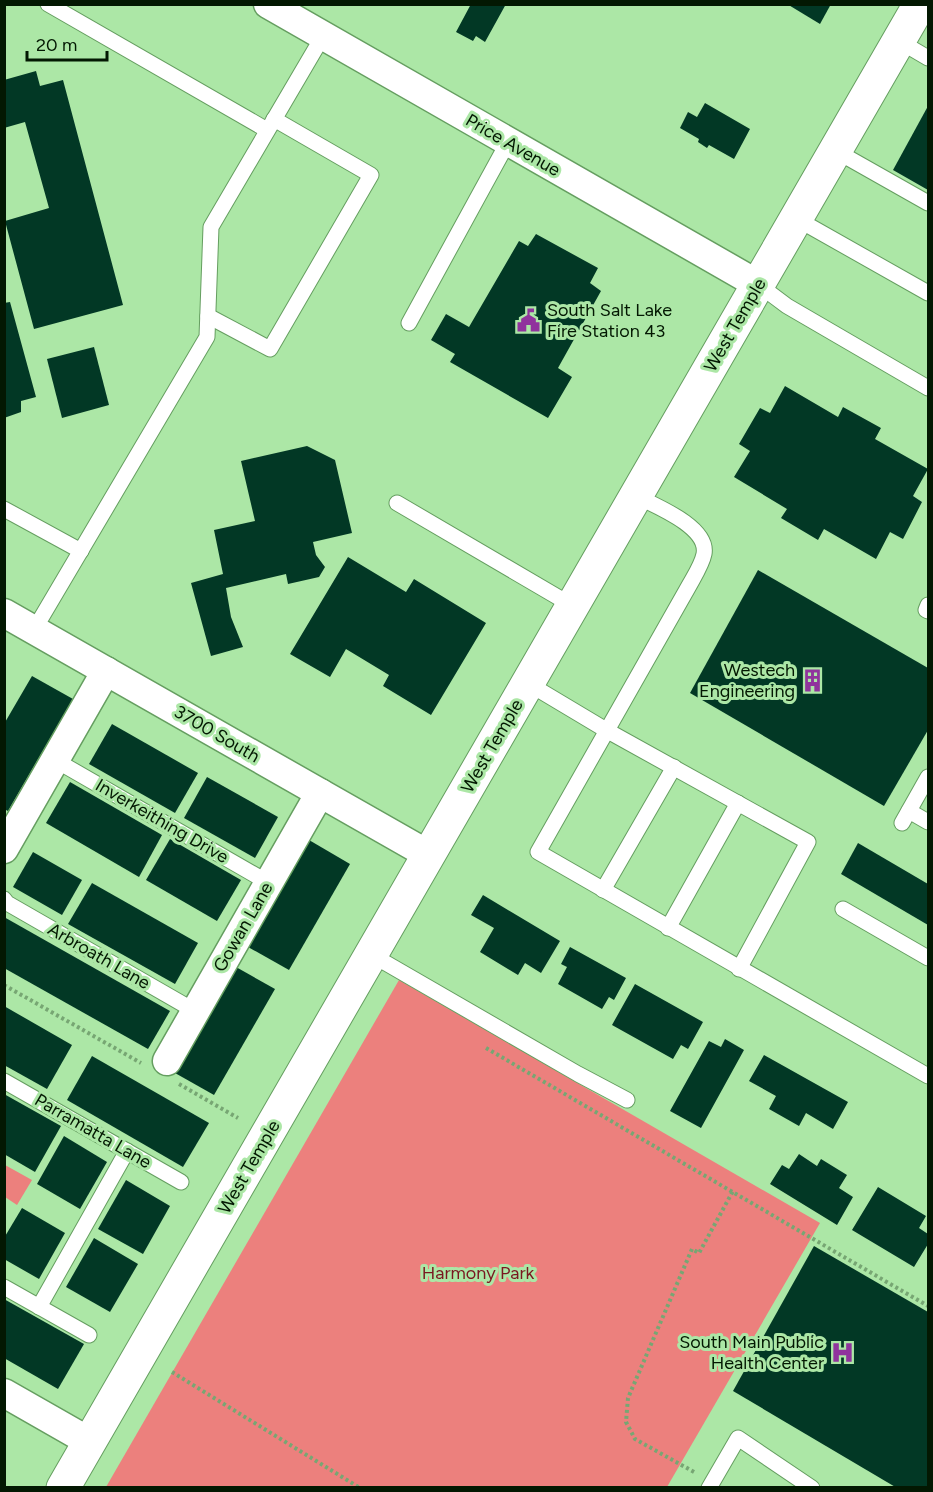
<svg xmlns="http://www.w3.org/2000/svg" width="933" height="1492" viewBox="0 0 933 1492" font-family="Figtree,sans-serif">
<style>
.green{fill:#ec807d}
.building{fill:#023825}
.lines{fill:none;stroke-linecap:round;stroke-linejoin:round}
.lane-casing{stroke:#659e60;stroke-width:17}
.street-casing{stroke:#659e60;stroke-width:31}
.secondary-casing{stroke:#659e60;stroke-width:35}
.path{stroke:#77a673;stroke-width:4;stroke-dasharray:3 3;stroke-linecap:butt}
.lane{stroke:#fff;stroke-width:15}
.street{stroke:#fff;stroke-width:28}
.secondary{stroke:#fff;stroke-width:33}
.labels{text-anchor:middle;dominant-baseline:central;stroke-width:6;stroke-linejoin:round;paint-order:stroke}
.street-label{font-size:18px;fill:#031802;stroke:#ace7a6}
.poi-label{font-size:18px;fill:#031802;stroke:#ace7a6;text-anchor:end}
.park-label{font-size:18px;fill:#791820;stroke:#ace7a6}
</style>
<rect width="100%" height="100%" fill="#ace7a6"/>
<g class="green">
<path d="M399,980l421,243 -153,264h-561z"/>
<path d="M5,1165l27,15 -15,25 -12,-8z"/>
</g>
<g class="building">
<path d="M471,4h35l-21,38 -9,-6 -3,5 -17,-9z"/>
<path d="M787,4h44l-11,20z"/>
<path d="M36,71l4,15 23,-6 60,225 -89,24 -29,-108 44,-13 -24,-86 -21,6v-48z"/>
<path d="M705,103l45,26 -16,30 -25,-14 -2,3 -9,-6 1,-3 -19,-11 8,-16 9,5z"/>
<path d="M928,106v84l-35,-20z"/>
<path d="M536,234l62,34 -8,15 11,8 -43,77 14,9 -24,41 -98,-56 5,-8 -24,-14 15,-26 23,13 50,-86 9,5z"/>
<path d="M10,302l26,95 -15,4v11l-17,6v-115z"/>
<path d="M94,347l15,58 -47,13 -15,-59z"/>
<path d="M785,386l53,31 5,-10 38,21 -6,11 53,30 -15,27 9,6 -19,37 -13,-7 -14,27 -52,-30 -6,11 -37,-22 6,-9 -53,-32 16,-26 -11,-7 21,-36 10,5z"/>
<path d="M307,446l28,14 17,73 -39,9 3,13 9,12 -6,10 -31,7 -2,-10 -60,14 5,29 12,30 -32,9 -20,-73 32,-9 -9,-44 41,-9 -14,-60z"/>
<path d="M348,557l58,35 8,-13 72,44 -55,92 -48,-29 6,-11 -43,-26 -16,28 -40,-23z"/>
<path d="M758,570l170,98v62l-44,76 -194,-113z"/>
<path d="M32,676l41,23 -65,112 -4,-2v-85z"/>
<path d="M112,724l86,49 -23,40 -86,-49z"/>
<path d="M207,777l71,40 -23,41 -71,-40z"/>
<path d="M70,782l92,53 -23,42 -93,-54z"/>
<path d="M170,839l71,41 -24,41 -71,-41z"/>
<path d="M309,840l41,24 -61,106 -41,-23z"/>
<path d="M858,843l70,41v41l-87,-51z"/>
<path d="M33,852l49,28 -20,35 -49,-28z"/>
<path d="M92,883l106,60 -23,41 -107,-60z"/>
<path d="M483,895l77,46 -19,32 -16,-10 -7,12 -38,-23 14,-24 -23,-13z"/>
<path d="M4,917l166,94 -22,38 -144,-81z"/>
<path d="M570,947l56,31 -12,22 -5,-3 -7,12 -44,-25 9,-17 -6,-3z"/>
<path d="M236,967l39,22 -61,106 -39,-22z"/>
<path d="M635,984l68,38 -15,27 -7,-4 -8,14 -61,-34z"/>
<path d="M4,1006l68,39 -25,44 -43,-24z"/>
<path d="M725,1039l19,11 -43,78 -31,-17 39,-70 12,6z"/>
<path d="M764,1055l84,47 -15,27 -27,-16 -7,13 -30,-17 7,-13 -27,-15z"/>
<path d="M92,1056l117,67 -26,44 -116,-67z"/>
<path d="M4,1094l57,32 -26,46 -31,-18z"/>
<path d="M64,1136l43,26 -27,47 -43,-25z"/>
<path d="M799,1154l18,12 4,-7 26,16 -8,13 14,9 -16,28 -67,-41 12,-19 7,4z"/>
<path d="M126,1180l44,26 -27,48 -45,-25z"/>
<path d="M878,1187l48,29 -7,12 9,6v10l-14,23 -62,-37z"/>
<path d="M22,1208l43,25 -26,46 -35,-20v-21z"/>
<path d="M94,1238l44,26 -28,48 -44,-25z"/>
<path d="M814,1246l114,66v176h-31l-164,-97z"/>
<path d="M4,1299l80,45 -26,45 -54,-31z"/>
</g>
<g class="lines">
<defs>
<g id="lane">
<path d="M48,4l219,126"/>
<path d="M899,41l29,17"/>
<path d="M836,151l92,52"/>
<path d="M797,219l131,74"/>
<path d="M759,285l28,21 141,82"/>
<path d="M208,316l62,33 101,-174 -97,-56"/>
<path d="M409,323l99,-181"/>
<path d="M636,496c20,10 73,31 68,58 -2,10 -9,21 -14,30l-152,268 390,224"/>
<path d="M397,503l176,103"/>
<path d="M4,509l77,42"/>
<path d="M928,605l-2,5 2,1"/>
<path d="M34,630l173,-293 4,-110 112,-191"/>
<path d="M529,684l77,46 202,112 -69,127"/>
<path d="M55,760l214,123"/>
<path d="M909,811l19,11"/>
<path d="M902,823l26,-46"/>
<path d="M603,890l71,-123"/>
<path d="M4,899l3,4 188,108"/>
<path d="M843,909l85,49"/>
<path d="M668,928l70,-125"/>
<path d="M372,955l206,119 49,26"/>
<path d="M4,1081l177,101"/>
<path d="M4,1287l85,48"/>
<path d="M39,1307l88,-156"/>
<path d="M709,1488l29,-50 74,50"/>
</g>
<g id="street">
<path d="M268,4l491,281"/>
<path d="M4,613l425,242"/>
<path d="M4,849l102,-178"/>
<path d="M167,1061l153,-268"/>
<path d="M4,1393l86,49"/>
</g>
<path id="secondary" d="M63,1488l857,-1484"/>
</defs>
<use href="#lane" class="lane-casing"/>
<use href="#street" class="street-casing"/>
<use href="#secondary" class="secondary-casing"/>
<g class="path">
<path d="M4,985l137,78"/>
<path d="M486,1048l442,258"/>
<path d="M179,1084l59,34"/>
<path d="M172,1372l188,116"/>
<path d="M694,1472l-59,-33 -9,-17 2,-24 64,-149 7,4 34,-62"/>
</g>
<use href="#lane" class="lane"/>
<use href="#street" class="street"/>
<use href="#secondary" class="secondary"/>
</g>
<defs>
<symbol id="civic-bare" viewBox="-9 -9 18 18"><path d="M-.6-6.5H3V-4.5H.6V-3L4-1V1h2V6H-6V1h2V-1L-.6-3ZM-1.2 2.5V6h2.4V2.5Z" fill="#90339d" stroke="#ace7a6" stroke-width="2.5" paint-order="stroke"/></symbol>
<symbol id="building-bare" viewBox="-9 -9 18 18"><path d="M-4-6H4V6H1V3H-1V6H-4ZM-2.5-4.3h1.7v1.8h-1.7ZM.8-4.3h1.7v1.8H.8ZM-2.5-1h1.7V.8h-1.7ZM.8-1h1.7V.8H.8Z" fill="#90339d" stroke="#ace7a6" stroke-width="2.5" paint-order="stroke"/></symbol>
<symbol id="hospital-bare" viewBox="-9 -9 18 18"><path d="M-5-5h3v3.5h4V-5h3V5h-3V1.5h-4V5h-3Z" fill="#90339d" stroke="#ace7a6" stroke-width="2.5" paint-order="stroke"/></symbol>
</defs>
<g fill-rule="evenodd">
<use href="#civic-bare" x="512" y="304" width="33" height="33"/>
<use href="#building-bare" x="796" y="664" width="33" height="33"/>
<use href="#hospital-bare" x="826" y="1336" width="33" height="33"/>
</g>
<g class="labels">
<g class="street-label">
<text transform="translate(513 145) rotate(30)">Price Avenue</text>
<text transform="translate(735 325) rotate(-60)">West Temple</text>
<text transform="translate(217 734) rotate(30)">3700 South</text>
<text transform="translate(492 746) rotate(-60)">West Temple</text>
<text transform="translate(162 821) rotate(30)">Inverkeithing Drive</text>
<text transform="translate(243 927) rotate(-60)">Gowan Lane</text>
<text transform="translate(99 956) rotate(30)">Arbroath Lane</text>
<text transform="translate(93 1131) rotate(30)">Parramatta Lane</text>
<text transform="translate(249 1167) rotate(-60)">West Temple</text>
</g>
<g class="poi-label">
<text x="547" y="310" text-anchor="start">South Salt Lake<tspan x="547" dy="21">Fire Station 43</tspan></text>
<text x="795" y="670">Westech<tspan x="795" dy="21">Engineering</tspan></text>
<text x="824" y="1342">South Main Public<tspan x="824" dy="21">Health Center</tspan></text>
</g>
<g class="park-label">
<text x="478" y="1273">Harmony Park</text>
</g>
</g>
<rect width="933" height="1492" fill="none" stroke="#031802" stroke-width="12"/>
<path d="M27 51v9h80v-9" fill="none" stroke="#031802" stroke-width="3"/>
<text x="36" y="51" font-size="18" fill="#031802" stroke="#ace7a6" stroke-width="4.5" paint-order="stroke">20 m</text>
</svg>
